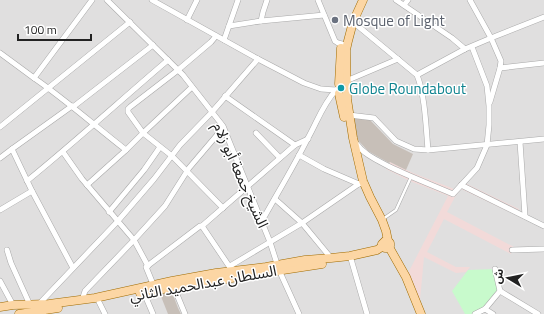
<svg xmlns="http://www.w3.org/2000/svg" width="544" height="314" viewBox="0 0 544 314" font-family="'Titillium Web','Noto Sans Arabic',sans-serif">
<style>
.residential{fill:#e0dfdf}
.commercial{fill:#f2dad9}
.park{fill:#c8facc}
.building{fill:#c7bfb8}
.lines{fill:none;stroke-linecap:round;stroke-linejoin:round}
.service-casing{stroke:#a9a9a9;stroke-width:3.5}
.minor-casing{stroke:#a9a9a9;stroke-width:6}
.primary-casing{stroke:#a06b00;stroke-width:9}
.service{stroke:#fff;stroke-width:2.5}
.minor{stroke:#fff;stroke-width:5}
.primary{stroke:#fcd6a4;stroke-width:8}
.worship-dot{fill:#6b7280;stroke:#fff;stroke-width:1.5}
.culture-dot{fill:#0f9aa8;stroke:#fff;stroke-width:1.5}
.labels{text-anchor:middle;dominant-baseline:central;stroke-width:3;stroke-linejoin:round;paint-order:stroke}
.worship-label{font-size:15px;fill:#5b616d;stroke:#fff;text-anchor:start}
.culture-label{font-size:15px;fill:#0d838f;stroke:#fff;text-anchor:start}
.street-label{font-size:15px;fill:#222;stroke:#fff}
</style>
<rect width="100%" height="100%" fill="#f2efe9"/>
<rect class="residential" x="0" y="0" width="544" height="314"/>
<path class="commercial" d="M390,162l23,11 41,16 7,-8 58,28 -3,6 -55,-26 -5,6 -9,17 67,35 -3,7 -67,-35 -17,33 29,15h14l-4,5 -10,1 -32,-16 -5,54 -13,-34 42,-81 -38,-15 -24,-12z"/>
<path class="park" d="M495,269l5,22 -15,18 -10,5h-10l-13,-23 16,-21z"/>
<g class="building">
<path d="M352,118l18,2 23,24 20,10 -7,16 -16,-8 -1,1 -21,-12 -12,-13z"/>
<path d="M172,292l6,16 3,6h-13l-8,-20z"/>
</g>
<g class="lines">
<defs>
<path id="service" d="M383,219l13,-9 15,-33"/>
<g id="minor">
<path d="M107,0l76,75 40,51 47,116 9,28 20,44"/>
<path d="M152,0l106,59 46,24 17,6 15,1"/>
<path d="M318,0l17,41 3,2 4,1"/>
<path d="M396,0l56,38 13,11"/>
<path d="M470,0l21,38 10,23 -1,7 -10,34"/>
<path d="M404,5l4,-5"/>
<path d="M187,20l10,-20"/>
<path d="M261,21l2,-9 4,-12"/>
<path d="M353,22l64,53c8,20 9,52 11,75"/>
<path d="M229,26l32,-5 63,-6"/>
<path d="M216,36l-5,6 -33,28 -48,37 -2,2v3l15,21 29,23 51,52"/>
<path d="M224,40l14,-40"/>
<path d="M0,53l34,25 58,-78"/>
<path d="M500,68l44,-5"/>
<path d="M417,75l48,-26 26,-11 53,-21"/>
<path d="M34,78c32,22 61,48 92,72l17,-17 49,-46"/>
<path d="M346,81l52,-22"/>
<path d="M225,96l70,49"/>
<path d="M73,107l80,-62"/>
<path d="M349,115l25,3 22,23 18,8 14,1 116,-11"/>
<path d="M0,127l130,-105"/>
<path d="M256,133l24,25"/>
<path d="M355,142c9,13 22,18 35,25 21,10 42,18 63,27l24,-26 10,-23 2,-20v-19l-2,-20 -15,-39"/>
<path d="M520,142l5,74"/>
<path d="M63,152l19,27 52,61 14,26"/>
<path d="M299,155l25,14 35,15"/>
<path d="M0,158l12,-9"/>
<path d="M27,181c48,-39 94,-81 141,-121"/>
<path d="M87,185l39,-35"/>
<path d="M461,185l83,41"/>
<path d="M32,191l41,77"/>
<path d="M275,199l27,24 29,35"/>
<path d="M0,210l32,-19 -20,-42 60,-43"/>
<path d="M109,212l35,-42 16,-23"/>
<path d="M262,221c15,-27 32,-55 46,-83 9,-16 15,-34 28,-48"/>
<path d="M202,226l93,-81 13,-6"/>
<path d="M7,250l4,13 19,42"/>
<path d="M512,250l32,-1"/>
<path d="M351,259l16,55"/>
<path d="M230,266l72,-43 61,-42"/>
<path d="M0,281l13,24"/>
<path d="M153,284l-7,-17 54,-41h2l29,43"/>
<path d="M173,285l12,29"/>
<path d="M500,291l38,23"/>
<path d="M144,293l9,21"/>
<path d="M82,300l3,-9 49,-51 31,-34 24,-38 34,-40"/>
<path d="M99,302l6,12"/>
<path d="M39,304l78,-82 37,-43 26,-34 32,-33 46,-53"/>
<path d="M485,309l8,5"/>
<path d="M475,314l10,-5 15,-18 -5,-22"/>
</g>
<g id="primary">
<path d="M363,0l-10,22 -5,19 -2,9 1,49 6,39 10,43 7,16 12,23 4,11 2,10"/>
<path d="M339,84l2,-36"/>
<path d="M339,94l5,23"/>
<path d="M389,247l17,30 15,37"/>
<path d="M140,293l34,-6 148,-23"/>
<path d="M0,307l13,-2 36,-1 46,-6 77,-17 44,-8 50,-6 39,-7 26,-2 19,-2 27,-6 6,-4 -1,-2 3,-3h3l2,2v3l-2,2h-3l-2,-2"/>
<path d="M19,314l39,-6"/>
</g>
</defs>
<use href="#service" class="service-casing"/>
<use href="#minor" class="minor-casing"/>
<use href="#primary" class="primary-casing"/>
<use href="#service" class="service"/>
<use href="#minor" class="minor"/>
<use href="#primary" class="primary"/>
</g>
<circle class="worship-dot" cx="335" cy="20" r="4"/>
<circle class="culture-dot" cx="341" cy="88" r="4"/>
<g class="labels">
<g class="worship-label">
<text x="343" y="20">Mosque of Light</text>
</g>
<g class="culture-label">
<text x="349" y="88">Globe Roundabout</text>
</g>
<g class="street-label">
<text transform="translate(241 175) rotate(66)">الشيخ جمعة أبو زلام</text>
<text transform="translate(203 283) rotate(-10)">السلطان عبدالحميد الثاني</text>
</g>
</g>
<g transform="translate(508 278) rotate(280)" stroke="#ffffff" stroke-width="3" paint-order="stroke">
<path d="M0-3L7 15L0 10L-7 15Z" fill="#222222"/>
<text y="-6" font-size="11" font-weight="bold" text-anchor="middle" fill="#222222">ش</text>
</g>
<path d="M18 34v6h73v-6" fill="none" stroke="#222222" stroke-width="2"/>
<text x="24" y="34" font-size="12" fill="#222222" stroke="#ffffff" stroke-width="3" paint-order="stroke">100 m</text>
</svg>
